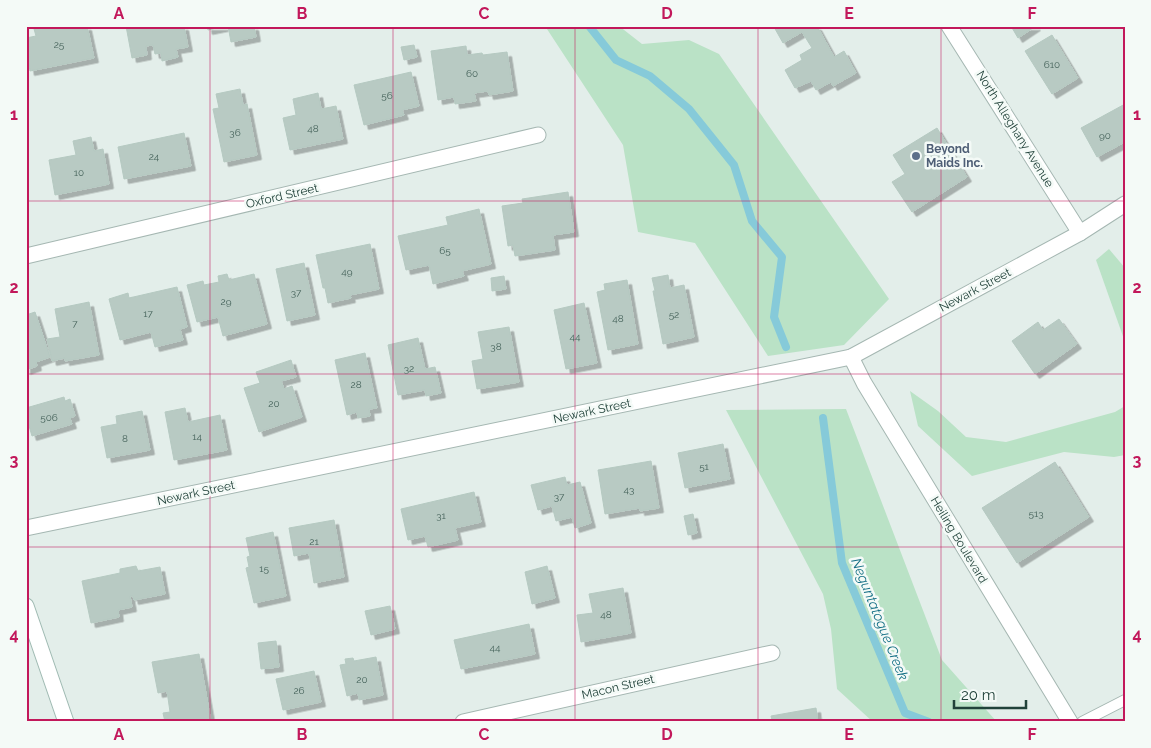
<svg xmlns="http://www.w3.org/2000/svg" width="1151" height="748" viewBox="0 0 1151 748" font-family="Raleway,sans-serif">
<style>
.green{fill:#bae2c6}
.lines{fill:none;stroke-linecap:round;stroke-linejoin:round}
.stream{stroke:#86cad9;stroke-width:8}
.building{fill:#b8cac3;stroke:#b5c9c1;filter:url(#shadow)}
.lane-casing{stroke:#a5b7b2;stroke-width:12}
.street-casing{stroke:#a5b7b2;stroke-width:17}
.secondary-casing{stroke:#a0bbb3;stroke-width:17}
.lane{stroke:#fff;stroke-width:10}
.street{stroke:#fff;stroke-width:15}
.secondary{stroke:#fff;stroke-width:15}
.grid{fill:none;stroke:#c2185b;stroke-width:1;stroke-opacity:0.55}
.service-dot{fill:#5c6f8a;stroke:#f4faf7;stroke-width:2}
.labels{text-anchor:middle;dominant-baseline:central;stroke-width:5;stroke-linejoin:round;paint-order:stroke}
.number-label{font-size:10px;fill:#47645c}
.street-label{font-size:12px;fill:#21423a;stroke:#f4faf7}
.service-label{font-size:12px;font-weight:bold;fill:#4e5e75;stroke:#f4faf7;text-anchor:start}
.water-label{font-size:14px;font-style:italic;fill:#146f85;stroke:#f4faf7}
.neatline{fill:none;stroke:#c2185b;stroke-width:2}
.grid-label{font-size:16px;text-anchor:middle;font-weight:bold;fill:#c2185b}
</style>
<defs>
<filter id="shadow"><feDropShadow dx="4.5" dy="4.5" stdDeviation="0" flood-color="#0004"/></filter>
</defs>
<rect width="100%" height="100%" fill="#e3eeea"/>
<g class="green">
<path d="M545,26h74l23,18 47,-4 30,14 170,245 -45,46 -76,11 -73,-113 -57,-11 -15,-87z"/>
<path d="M1109,249l16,19v74l-29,-82z"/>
<path d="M910,391l28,20 28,26 40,5 109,-30 10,-6v49l-11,2 -50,-5 -92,24 -54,-50z"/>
<path d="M846,409l96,251 55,62h-124l-36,-33 -6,-60 -8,-35 -97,-184z"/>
</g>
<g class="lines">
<g class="stream">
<path d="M589,26l27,34 34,16 39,33 45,56 18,56 30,36 -8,60 12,30"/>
<path d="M823,418l19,145 63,150 24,9"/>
</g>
</g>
<g class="building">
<path d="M45,26h42l7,32 -64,13 -4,-21v-12l10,-2 -2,-7z"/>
<path d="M126,26h58l4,21 -12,2 2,8 -16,4 -1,-8 -6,1 -2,-9 -7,1 1,9 -15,3z"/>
<path d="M207,26h47l2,11 -25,5 -3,-16 -20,4z"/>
<path d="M817,26l17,31 10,-6 12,22 -23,13 -2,-4 -15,8 -5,-9 -16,7 -10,-18 17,-10 -2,-5 12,-7 -10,-16 -19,11 -9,-16z"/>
<path d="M1011,26h25l-18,12z"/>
<path d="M1052,35l26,43 -26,16 -27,-43z"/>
<path d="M414,45l3,12 -13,3 -3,-13z"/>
<path d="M466,46l1,9 15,-2 1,2 24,-3 6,39 -24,4 -1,-4 -14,2 2,8 -21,3 -1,-7 -16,3 -7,-49z"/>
<path d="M411,72l8,34 -17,4 2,5 -40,10 -10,-40z"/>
<path d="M240,89l3,16 4,-1 10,51 -33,7 -11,-53 6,-1 -3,-14z"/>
<path d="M318,93l3,16 15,-3 7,33 -53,11 -7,-32 13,-3 -3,-16z"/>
<path d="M1125,104v38l-28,15 -16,-29z"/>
<path d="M937,128l30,49 -55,35 -20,-30 13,-8 -12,-19z"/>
<path d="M184,133l7,33 -67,13 -6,-32z"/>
<path d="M91,137l3,14 9,-2 6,35 -54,11 -6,-35 27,-5 -3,-14z"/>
<path d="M568,192l6,40 -21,3 2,15 -40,6 -2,-11 -5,1 -6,-40 21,-3 -1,-4z"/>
<path d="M479,209l12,55 -29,7 2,5 -31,8 -4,-19 -23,5 -8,-34 50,-11 -2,-8z"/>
<path d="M370,244l9,45 -29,6 1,3 -23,5 -3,-15h-2l-7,-33z"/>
<path d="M304,263l11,52 -28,6 -11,-52z"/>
<path d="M227,274l2,6 25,-6 13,50 -44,12 -5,-19 -21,5 -10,-37 16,-4 1,4 15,-3 -1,-6z"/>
<path d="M668,275l2,13 14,-3 10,52 -31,7 -10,-53h2l-3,-13z"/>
<path d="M504,276l2,13 -14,2 -1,-13z"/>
<path d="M627,280l11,64 -30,6 -11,-58 8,-2 -1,-6z"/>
<path d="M177,287l10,40 -7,2 3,11 -28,7 -4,-15 -31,8 -11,-41 19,-6 1,5z"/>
<path d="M89,302l10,53 -34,6v-3l-13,3 -5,-22 13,-2 -5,-28z"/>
<path d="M584,303l13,60 -31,6 -12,-59z"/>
<path d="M35,312l15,45 -14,5 1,4 -11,4v-55z"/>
<path d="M1059,319l18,25 -42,30 -23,-33 26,-19 5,8z"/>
<path d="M509,327l10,55 -42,7 -5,-28 11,-2 -5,-27z"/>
<path d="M418,338l7,31 10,-2 6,26 -15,3 -1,-6 -27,5 -10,-50z"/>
<path d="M365,353l12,55 -8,1 1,7 -12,2 -1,-6 -10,3 -12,-55z"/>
<path d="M291,360l5,17 -15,4 3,8 8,-3 10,31 -43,15 -15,-44 16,-5 -4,-11z"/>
<path d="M64,397l1,4 5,-2 5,17 -5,2 2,6 -40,12 -6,-20v-8z"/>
<path d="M185,408l3,14 32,-7 7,35 -53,10 -9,-48z"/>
<path d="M142,411l8,39 -43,8 -6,-31 16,-3 -1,-8z"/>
<path d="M723,444l7,35 -45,9 -7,-35z"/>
<path d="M651,461l8,47 -19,3v-3l-35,6 -7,-44z"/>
<path d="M1055,462l34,55 -72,46 -35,-55z"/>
<path d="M565,477l2,8 13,-3 11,41 -16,5 -3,-11 -16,4 -4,-15 -14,4 -7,-25z"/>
<path d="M474,492l7,30 -26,6 3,12 -30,7 -3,-11 -17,4 -7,-31z"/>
<path d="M693,514l4,19 -9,2 -4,-19z"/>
<path d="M334,520l10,57 -30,6 -5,-30 -15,3 -5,-28z"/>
<path d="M273,532l13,64 -32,7 -8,-35 3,-1 -2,-10 3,-1 -4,-18z"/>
<path d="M136,566l2,5 22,-4 5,27 -31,6 -1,-4h-3l2,11 -14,3 1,7 -28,6 -9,-42 38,-8v-4z"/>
<path d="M547,566l8,32 -23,6 -7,-32z"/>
<path d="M623,588l8,45 -50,9 -4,-27 16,-2 -4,-19z"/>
<path d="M390,606l5,23 -24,6 -6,-24z"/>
<path d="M529,624l6,30 -74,15 -7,-29z"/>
<path d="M276,641l3,26 -18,2 -3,-26z"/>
<path d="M199,654l12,68h-46l-2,-9 7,-1 -3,-21 -9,2 -6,-31z"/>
<path d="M376,657l7,38 -24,5 -1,-7 -11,3 -7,-31 6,-1 -1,-5 8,-1 1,3z"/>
<path d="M314,671l7,31 -38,8 -7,-31z"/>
<path d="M816,708l2,14h-57l11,-2 -1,-4z"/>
</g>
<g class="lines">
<defs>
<path id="lane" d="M1082,722l43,-22"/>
<g id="street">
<path d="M949,26l131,207"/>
<path d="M26,256l512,-121"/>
<path d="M851,357l13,26 206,339"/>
<path d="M26,528l825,-171 229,-124 45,-29"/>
<path d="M463,722l309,-69"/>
</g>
<path id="secondary" d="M26,606l40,116"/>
</defs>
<use href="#lane" class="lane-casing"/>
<use href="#street" class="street-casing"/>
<use href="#secondary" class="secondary-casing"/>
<use href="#lane" class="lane"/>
<use href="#street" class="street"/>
<use href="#secondary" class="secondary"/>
</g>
<path class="grid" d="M210,26v696M393,26v696M575,26v696M758,26v696M941,26v696M26,201h1099M26,374h1099M26,547h1099"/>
<circle class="service-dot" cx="916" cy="156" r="5"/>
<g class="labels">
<g class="number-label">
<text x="59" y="44">25</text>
<text x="1052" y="64">610</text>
<text x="472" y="73">60</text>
<text x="387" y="95">56</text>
<text x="313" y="128">48</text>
<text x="235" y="132">36</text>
<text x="1105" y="135">90</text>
<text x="154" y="156">24</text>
<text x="79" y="172">10</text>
<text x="445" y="250">65</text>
<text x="347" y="271">49</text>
<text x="296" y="292">37</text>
<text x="226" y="301">29</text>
<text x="148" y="313">17</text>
<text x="674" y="314">52</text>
<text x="618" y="318">48</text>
<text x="75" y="323">7</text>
<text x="575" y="336">44</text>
<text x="496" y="346">38</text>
<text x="409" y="368">32</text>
<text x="356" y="384">28</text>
<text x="274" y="403">20</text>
<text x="49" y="417">506</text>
<text x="197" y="436">14</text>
<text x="125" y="438">8</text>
<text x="704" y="466">51</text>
<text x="629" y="489">43</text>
<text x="559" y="496">37</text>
<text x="1036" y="513">513</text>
<text x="441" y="515">31</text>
<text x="314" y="541">21</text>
<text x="264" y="568">15</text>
<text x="606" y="614">48</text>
<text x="495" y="647">44</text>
<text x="362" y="679">20</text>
<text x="299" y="690">26</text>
</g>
<g class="street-label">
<text transform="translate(1015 129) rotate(58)">North Alleghany Avenue</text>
<text transform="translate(282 196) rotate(-13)">Oxford Street</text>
<text transform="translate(975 290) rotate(-28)">Newark Street</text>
<text transform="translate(592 411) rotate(-12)">Newark Street</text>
<text transform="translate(196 493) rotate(-12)">Newark Street</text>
<text transform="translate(959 540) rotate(59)">Heiling Boulevard</text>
<text transform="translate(618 687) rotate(-13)">Macon Street</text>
</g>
<g class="service-label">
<text x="926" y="149">Beyond<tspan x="926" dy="14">Maids Inc.</tspan></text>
</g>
<g class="water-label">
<text transform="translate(880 619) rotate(68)">Neguntatogue Creek</text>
</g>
</g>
<rect width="1151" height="748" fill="none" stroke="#f4faf7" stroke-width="55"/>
<path d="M954 700v8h72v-8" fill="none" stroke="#21423a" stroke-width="2.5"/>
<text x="961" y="700" font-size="15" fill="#21423a" stroke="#f4faf7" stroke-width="4" paint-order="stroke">20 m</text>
<rect x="28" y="28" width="1096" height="692" class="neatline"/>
<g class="grid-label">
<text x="119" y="19">A</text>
<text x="302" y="19">B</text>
<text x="484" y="19">C</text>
<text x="667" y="19">D</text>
<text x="849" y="19">E</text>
<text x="1032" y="19">F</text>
<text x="14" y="120">1</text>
<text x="1137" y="120">1</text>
<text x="14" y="293">2</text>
<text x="1137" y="293">2</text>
<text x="14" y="466">3</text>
<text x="1137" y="466">3</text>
<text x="14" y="640">4</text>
<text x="1137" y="640">4</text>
<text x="119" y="740">A</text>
<text x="302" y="740">B</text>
<text x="484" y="740">C</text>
<text x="667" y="740">D</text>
<text x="849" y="740">E</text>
<text x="1032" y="740">F</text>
</g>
</svg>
